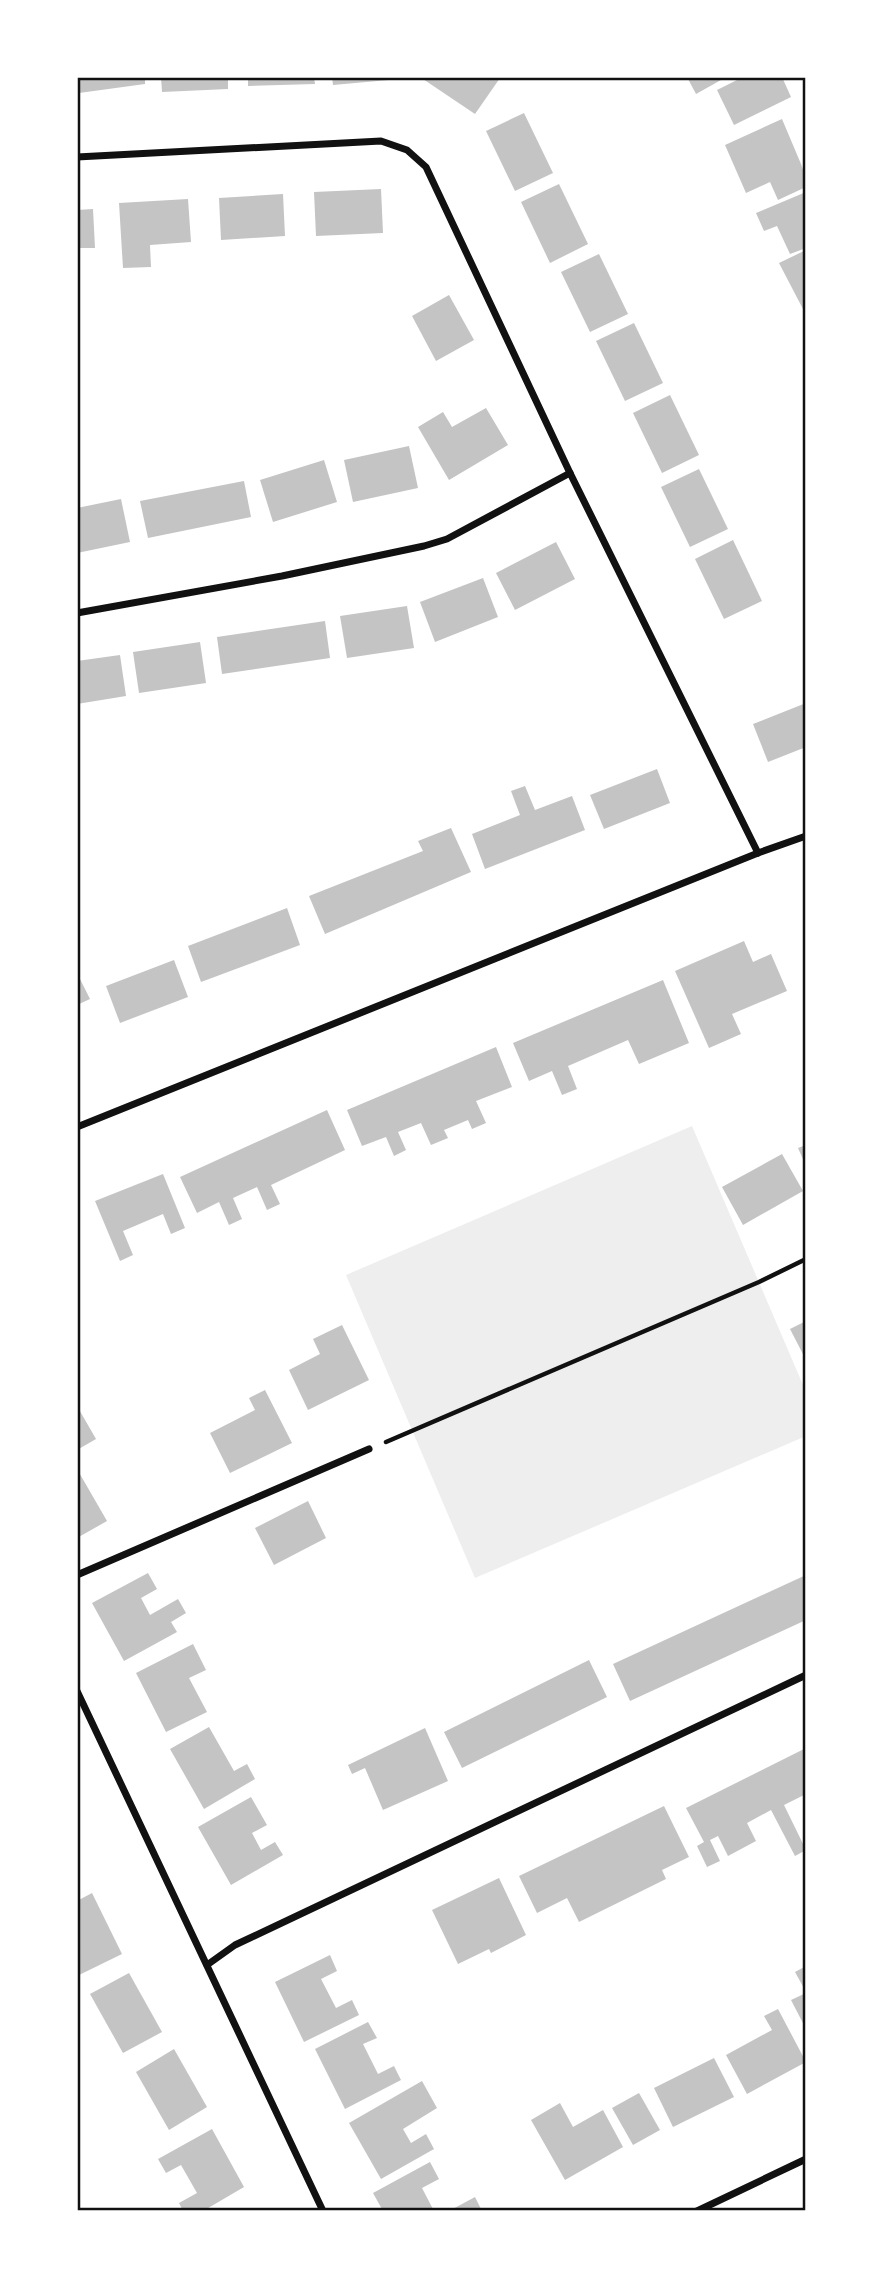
<svg xmlns="http://www.w3.org/2000/svg" width="883" height="2288" viewBox="0 0 883 2288" font-family="'Fira Sans',sans-serif">
<style>
.green{fill:#eee}
.building{fill:#c4c4c4}
.lines{fill:none;stroke-linecap:round;stroke-linejoin:round}
.path{stroke:#111;stroke-width:4.5}
.minor{stroke:#111;stroke-width:7}
.neatline{fill:none;stroke:#111;stroke-width:2.5}
</style>
<rect width="100%" height="100%" fill="#fff"/>
<path class="green" d="M692,1126l114,266v44l-331,142 -129,-303z"/>
<g class="building">
<path d="M77,77h68v7l-66,9z"/>
<path d="M161,77h67v12l-66,3z"/>
<path d="M248,77h66l1,7 -67,2z"/>
<path d="M332,77h68v2l-67,6z"/>
<path d="M420,77h78l2,1 -25,36z"/>
<path d="M687,77h33l1,3 -25,14z"/>
<path d="M743,77h39l9,20 -57,28 -17,-35z"/>
<path d="M524,113l29,60 -38,18 -29,-60z"/>
<path d="M782,119l19,45 5,14v9l-28,13 -8,-18 -24,11 -21,-48z"/>
<path d="M559,184l29,60 -38,19 -29,-61z"/>
<path d="M381,189l2,44 -67,3 -2,-44z"/>
<path d="M806,192v56l-16,6 -13,-28 -13,5 -8,-18z"/>
<path d="M283,194l2,42 -64,4 -2,-42z"/>
<path d="M188,199l3,43 -41,3 1,22 -28,1 -4,-65z"/>
<path d="M93,209l2,39h-18v-38z"/>
<path d="M806,250v60l-2,1 -25,-48z"/>
<path d="M599,254l29,60 -38,18 -29,-60z"/>
<path d="M449,295l25,45 -38,21 -24,-45z"/>
<path d="M634,323l29,60 -38,18 -29,-60z"/>
<path d="M670,395l29,60 -37,18 -29,-60z"/>
<path d="M486,408l22,37 -59,35 -31,-53 25,-15 9,15z"/>
<path d="M409,446l9,42 -65,14 -9,-42z"/>
<path d="M324,460l13,42 -64,20 -13,-42z"/>
<path d="M699,469l29,60 -38,18 -29,-60z"/>
<path d="M244,481l7,36 -103,21 -8,-37z"/>
<path d="M121,499l9,43 -53,11v-45z"/>
<path d="M733,540l29,61 -38,18 -29,-60z"/>
<path d="M556,542l19,37 -60,31 -19,-37z"/>
<path d="M483,578l15,39 -63,25 -15,-40z"/>
<path d="M407,606l7,42 -67,10 -7,-42z"/>
<path d="M325,621l5,37 -108,16 -5,-37z"/>
<path d="M200,642l6,41 -67,10 -6,-41z"/>
<path d="M120,655l6,41 -49,8v-43z"/>
<path d="M806,703v44l-38,15 -15,-38z"/>
<path d="M657,769l13,34 -66,26 -14,-34z"/>
<path d="M525,786l10,24 37,-14 13,34 -100,39 -13,-35 48,-19 -9,-24z"/>
<path d="M451,828l20,44 -146,62 -16,-38 114,-45 -5,-10z"/>
<path d="M287,908l13,37 -99,37 -13,-36z"/>
<path d="M744,941l9,21 18,-8 16,37 -55,23 9,20 -32,14 -34,-77z"/>
<path d="M174,960l14,37 -68,26 -14,-37z"/>
<path d="M77,973l13,26 -13,6z"/>
<path d="M663,980l26,63 -50,21 -11,-24 -60,26 9,23 -15,6 -10,-24 -23,10 -16,-38z"/>
<path d="M496,1047l16,40 -36,14 10,22 -14,6 -4,-9 -24,10 4,8 -17,7 -10,-22 -23,9 8,18 -12,6 -8,-19 -24,9 -15,-36z"/>
<path d="M327,1110l18,40 -74,35 9,19 -13,6 -10,-23 -24,11 9,21 -13,6 -10,-23 -22,11 -17,-36z"/>
<path d="M806,1145v21l-8,-18z"/>
<path d="M782,1154l21,37 -60,34 -21,-38z"/>
<path d="M163,1174l22,54 -14,6 -8,-20 -40,17 10,24 -13,6 -25,-60z"/>
<path d="M806,1321v39l-16,-31z"/>
<path d="M342,1325l27,55 -61,30 -19,-40 31,-16 -7,-15z"/>
<path d="M265,1390l27,53 -62,30 -20,-40 45,-23 -6,-12z"/>
<path d="M77,1406l19,33 -19,11z"/>
<path d="M77,1469l30,52 -30,17z"/>
<path d="M308,1501l18,37 -52,27 -19,-37z"/>
<path d="M148,1573l9,16 -16,9 9,17 28,-16 8,14 -15,9 6,10 -53,29 -32,-58z"/>
<path d="M806,1575v45l-176,81 -17,-37z"/>
<path d="M193,1644l13,26 -17,8 18,34 -41,20 -30,-59z"/>
<path d="M589,1660l18,37 -145,71 -18,-36z"/>
<path d="M209,1727l25,44 13,-7 8,15 -51,30 -34,-60z"/>
<path d="M425,1728l23,53 -65,29 -18,-42 -13,6 -4,-9z"/>
<path d="M806,1748v46l-22,11 22,45 -11,6 -24,-46 -24,13 9,18 -28,15 -10,-20 -8,4 10,21 -13,6 -10,-21 7,-4 -18,-34z"/>
<path d="M251,1797l16,28 -15,8 9,17 14,-8 8,13 -52,30 -33,-58z"/>
<path d="M664,1806l25,51 -27,13 4,9 -87,43 -12,-24 -30,15 -18,-37z"/>
<path d="M499,1878l27,57 -35,18 -2,-4 -31,15 -26,-54z"/>
<path d="M92,1893l30,61 -45,22v-75z"/>
<path d="M330,1955l7,16 -16,8 15,29 16,-8 7,15 -55,27 -29,-60z"/>
<path d="M806,1966v26l-11,-20z"/>
<path d="M129,1973l33,59 -39,21 -33,-59z"/>
<path d="M806,1993v36l-15,-29z"/>
<path d="M778,2009l28,53 -59,32 -21,-39 46,-25 -8,-14z"/>
<path d="M368,2022l9,16 -14,6 15,30 16,-8 7,14 -56,29 -30,-60z"/>
<path d="M174,2049l33,58 -38,23 -33,-58z"/>
<path d="M714,2058l20,39 -61,30 -19,-39z"/>
<path d="M422,2081l15,27 -34,21 8,14 15,-9 8,15 -53,30 -32,-56z"/>
<path d="M639,2093l21,37 -27,15 -21,-37z"/>
<path d="M560,2103l13,24 30,-17 20,37 -58,33 -34,-60z"/>
<path d="M212,2129l32,58 -41,24h-20l-4,-8 18,-10 -16,-28 -15,8 -8,-14z"/>
<path d="M430,2162l9,17 -17,9 12,23h-51l-10,-18z"/>
<path d="M475,2197l7,14h-33z"/>
</g>
<g class="lines">
<path class="path" d="M386,1442l373,-160 47,-23"/>
<g class="minor">
<path d="M77,157l304,-16 26,9 19,17 144,306 188,380"/>
<path d="M77,613l205,-37 142,-30 23,-7 123,-66"/>
<path d="M77,1127l681,-274 48,-17"/>
<path d="M77,1575l292,-126"/>
<path d="M77,1691l246,520"/>
<path d="M207,1965l28,-20 571,-270"/>
<path d="M697,2211l109,-52"/>
</g>
</g>
<rect width="883" height="2288" fill="none" stroke="#ffffff" stroke-width="158"/>
<rect x="79" y="79" width="725" height="2130" class="neatline"/>
</svg>
